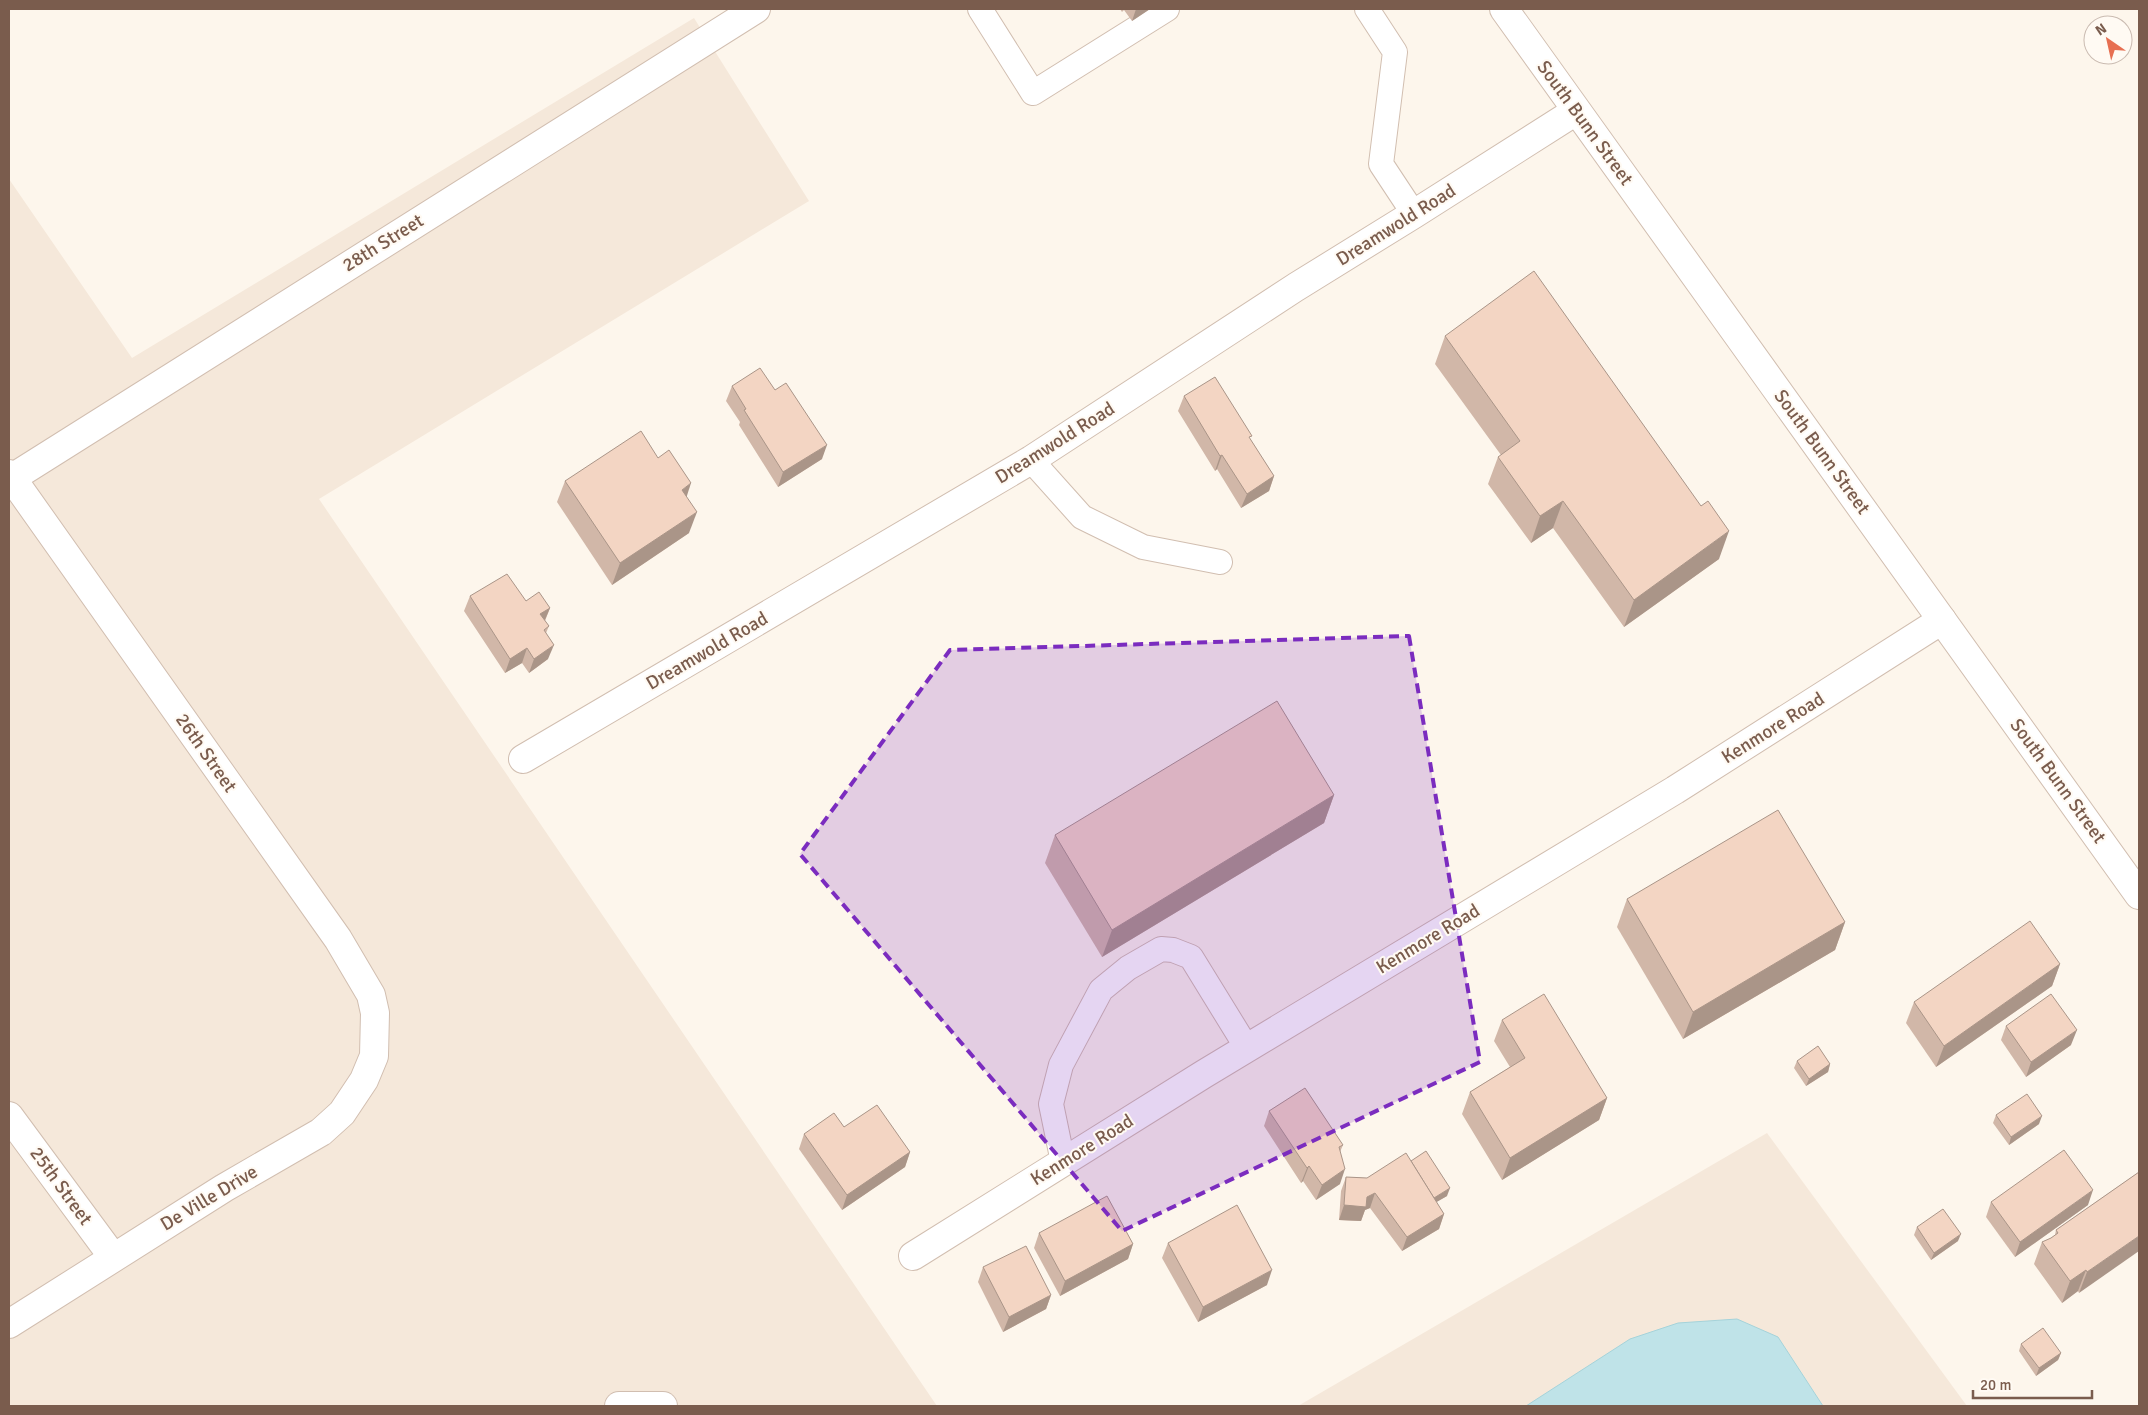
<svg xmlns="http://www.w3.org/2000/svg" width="2148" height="1415" viewBox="0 0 2148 1415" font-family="Signika,sans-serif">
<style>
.residential{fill:#f5e8da}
.water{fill:#bfe3e8;stroke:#a5d3da}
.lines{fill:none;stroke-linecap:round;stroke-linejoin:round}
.service-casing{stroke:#d1beb0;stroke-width:26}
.minor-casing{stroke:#d1beb0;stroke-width:30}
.tertiary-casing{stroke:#d1beb0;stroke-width:30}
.service{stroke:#fff;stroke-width:24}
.minor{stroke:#fff;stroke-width:28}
.tertiary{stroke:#fff;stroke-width:28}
.wall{fill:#d1b7a8}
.shaded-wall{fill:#aa9588}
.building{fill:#f3d5c3;stroke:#aa9588}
.marked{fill:#7b2cbf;fill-opacity:0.2;stroke:#7b2cbf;stroke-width:4;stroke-dasharray:10 6;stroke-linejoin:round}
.labels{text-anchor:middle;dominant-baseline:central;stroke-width:4;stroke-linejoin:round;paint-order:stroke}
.street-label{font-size:19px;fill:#7a5c4d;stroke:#fffaf3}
</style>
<rect width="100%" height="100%" fill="#fdf6ec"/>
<g class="residential">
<path d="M694,18l115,183 -490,298 618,907h-928v-1227l123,179z"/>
<path d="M1767,1133l200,273h-669z"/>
</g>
<path class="water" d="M1737,1319l41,18 45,69h-297l104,-67 48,-16z"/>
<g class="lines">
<defs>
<g id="service">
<path d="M980,9l53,84 134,-84"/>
<path d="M1367,9l28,43 -14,112 33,50"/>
<path d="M1031,460l51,57 61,30 77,15"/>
<path d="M1063,1162l-12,-58 10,-39 40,-75 27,-22 33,-19 12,1 18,7 56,91"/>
</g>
<g id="minor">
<path d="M9,474l329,465 33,56 4,18 -1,43 -10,24 -22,33 -21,19 -97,56 -215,136"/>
<path d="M12,478l744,-469"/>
<path d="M523,759l508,-299 265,-173 118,-73 162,-103"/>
<path d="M9,1116l104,141"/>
<path d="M913,1256l291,-182 471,-284 267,-170"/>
<path d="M619,1406h44"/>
</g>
<path id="tertiary" d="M1504,9l635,886"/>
</defs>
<use href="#service" class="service-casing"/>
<use href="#minor" class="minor-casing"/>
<use href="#tertiary" class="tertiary-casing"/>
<use href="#service" class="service"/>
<use href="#minor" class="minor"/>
<use href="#tertiary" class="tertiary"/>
</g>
<g class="wall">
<path d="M1120,9h30l-18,12 -8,-11 -2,2z"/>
<path d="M1445,336l274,223 -95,68 -71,-99 -22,15 -43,-59 10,-27 3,-2 -66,-91z"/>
<path d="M732,386l43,4 47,69 -44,28 -39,-62 1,-3 -14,-21z"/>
<path d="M1184,396l66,43 24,37 -5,15 -28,17 -24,-39 -2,2 -37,-60z"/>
<path d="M658,458l29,39 2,36 -77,52 -55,-83 8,-21z"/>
<path d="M470,596l56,5 24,7 -5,13 4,5 -3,7 2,26 -19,14 -7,-10 -17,10 -41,-62z"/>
<path d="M1334,795l-10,28 -222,134 -57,-94 10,-28z"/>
<path d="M1627,899l218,23 -10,28 -152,89 -66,-112z"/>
<path d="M2060,964l-8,22 -116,81 -30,-44 8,-21z"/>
<path d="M1502,1020l105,78 -8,22 -97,60 -40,-66 8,-22 40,-25 -16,-26z"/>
<path d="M2006,1026l65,19 -45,32 -25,-37z"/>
<path d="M1797,1061l33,3 -2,8 -22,14 -12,-18z"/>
<path d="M1269,1111l74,34 -3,7v32l-24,16 -13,-19 -2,2 -37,-57z"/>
<path d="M1996,1115l43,9 -30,21 -16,-22z"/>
<path d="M844,1127l66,25 -5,15 -63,43 -43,-61 5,-15z"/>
<path d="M2139,1172l-60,121 -1,-2 -16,12 -28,-39 8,-22 9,-4 4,-3 1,-5z"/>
<path d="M1346,1177l21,1 80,18 -11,6 8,12 -5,15 -37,22 -32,-43 -5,2 -4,11 -22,-1 2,-29z"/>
<path d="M1991,1202l97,3 -73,52 -29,-40z"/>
<path d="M1917,1227l41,14 -27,19 -17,-25z"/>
<path d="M1039,1233l94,11 -5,15 -68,37 -26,-48z"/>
<path d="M1168,1243l99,42 -69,37 -36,-64z"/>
<path d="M983,1267l68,28 -5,14 -43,23 -25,-50z"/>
<path d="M2021,1344l40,9 -3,7 -22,16 -17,-25z"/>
</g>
<g class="shaded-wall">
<path d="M1136,9h14l-18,12z"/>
<path d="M827,445l-5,14 -44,28 5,-15z"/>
<path d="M1222,455l-5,14 -2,2 5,-15z"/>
<path d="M1274,476l-5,15 -28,17 6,-14z"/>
<path d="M691,483l-7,22 -2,-15z"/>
<path d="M1563,501l-10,27 -22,15 9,-27z"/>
<path d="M697,512l-8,21 -77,52 8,-22z"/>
<path d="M1729,531l-10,28 -95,68 10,-27z"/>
<path d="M550,608l-6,14 -4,-8z"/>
<path d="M554,645l-6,14 -19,14 5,-14z"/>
<path d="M527,648l-5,15 -17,10 5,-14z"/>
<path d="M1334,795l-10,28 -222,134 10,-27z"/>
<path d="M1845,922l-10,28 -152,89 10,-27z"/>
<path d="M2060,964l-8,22 -116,81 8,-21z"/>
<path d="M2077,1030l-6,15 -45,32 5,-15z"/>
<path d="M1830,1064l-2,8 -22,14 3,-7z"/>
<path d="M1607,1098l-8,22 -97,60 8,-22z"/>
<path d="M2042,1116l-3,8 -30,21 2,-8z"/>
<path d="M910,1152l-5,15 -63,43 5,-15z"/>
<path d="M1309,1166l-6,15 -2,2 6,-15z"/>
<path d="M1345,1169l-5,15 -24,16 6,-15z"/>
<path d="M1450,1188l-3,8 -19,11 3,-7z"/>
<path d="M2093,1190l-5,15 -73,52 5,-15z"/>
<path d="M1375,1193l-5,15 -5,2 -4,11 -22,-1 5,-15 23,-8z"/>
<path d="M1444,1214l-5,15 -37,22 5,-14z"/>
<path d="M1961,1234l-3,7 -27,19 3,-7z"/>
<path d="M2139,1236v15l-60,42 8,-21z"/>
<path d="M1133,1244l-5,15 -68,37 5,-15z"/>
<path d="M1272,1270l-5,15 -69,37 5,-15z"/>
<path d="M2086,1270l-8,21 -16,12 8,-22z"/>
<path d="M1051,1295l-5,14 -43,23 6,-15z"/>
<path d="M2061,1353l-3,7 -22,16 3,-8z"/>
</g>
<g class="building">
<path d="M1534,271l167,235 7,-5 21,30 -95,69 -71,-99 -23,15 -42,-59 22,-16 -75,-105z"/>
<path d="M760,368l15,22 11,-7 41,62 -44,27 -39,-62 2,-1 -14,-23z"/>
<path d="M1215,377l37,59 -3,1 25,39 -27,18 -25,-39 -2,1 -36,-60z"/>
<path d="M641,431l17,27 11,-8 22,33 -9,7 15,22 -77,51 -55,-82z"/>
<path d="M507,574l19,27 13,-9 11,16 -10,6 9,12 -5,4 10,15 -20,14 -7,-11 -17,11 -40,-63z"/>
<path d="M1277,701l57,94 -222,135 -57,-95z"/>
<path d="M1778,810l67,112 -152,90 -66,-113z"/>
<path d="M2030,921l30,43 -116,82 -30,-44z"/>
<path d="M1544,994l63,104 -97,60 -40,-66 55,-34 -23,-38z"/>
<path d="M2051,994l26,36 -46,32 -25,-36z"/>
<path d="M1818,1046l12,18 -21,15 -12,-18z"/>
<path d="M1305,1088l38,57 -4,2 6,22 -23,16 -13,-19 -2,2 -38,-57z"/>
<path d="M2027,1094l15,22 -31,21 -15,-22z"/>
<path d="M877,1105l33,47 -63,43 -43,-61 30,-21 10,14z"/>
<path d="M2064,1150l29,40 -73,52 -29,-40z"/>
<path d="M1426,1151l24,37 -16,10 -23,-37z"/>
<path d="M1406,1153l38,61 -37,23 -32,-44 -8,4 -1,10 -22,-2 2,-28 21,1z"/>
<path d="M2139,1172v64l-52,36 -1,-2 -16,11 -28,-39 9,-4 7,-5 -2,-3z"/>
<path d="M1107,1196l26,48 -68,37 -26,-48z"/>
<path d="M1237,1205l35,65 -69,37 -35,-64z"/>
<path d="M1943,1209l18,25 -27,19 -17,-26z"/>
<path d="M1026,1246l25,49 -42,22 -26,-50z"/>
<path d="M2043,1328l18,25 -22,15 -18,-24z"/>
</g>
<path class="marked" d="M1409,636l71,426 -358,169 -322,-377 150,-204z"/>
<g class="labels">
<g class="street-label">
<text transform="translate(1585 123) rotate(54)">South Bunn Street</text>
<text transform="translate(1396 225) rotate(-32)">Dreamwold Road</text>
<text transform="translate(383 243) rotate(-32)">28th Street</text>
<text transform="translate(1055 443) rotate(-32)">Dreamwold Road</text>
<text transform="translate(1822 452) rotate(54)">South Bunn Street</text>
<text transform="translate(707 651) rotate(-30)">Dreamwold Road</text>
<text transform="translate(1773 728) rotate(-32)">Kenmore Road</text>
<text transform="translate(206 753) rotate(55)">26th Street</text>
<text transform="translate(2058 781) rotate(54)">South Bunn Street</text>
<text transform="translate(1428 939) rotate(-31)">Kenmore Road</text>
<text transform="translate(1082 1150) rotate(-32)">Kenmore Road</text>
<text transform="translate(61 1186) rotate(54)">25th Street</text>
<text transform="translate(209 1198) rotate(-31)">De Ville Drive</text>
</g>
</g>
<rect width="2148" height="1415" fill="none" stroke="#7a5c4d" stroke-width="20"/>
<g transform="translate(2108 40) rotate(326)"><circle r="24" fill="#fffaf3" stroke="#cabbb1"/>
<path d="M0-4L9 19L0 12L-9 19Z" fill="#e76f51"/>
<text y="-8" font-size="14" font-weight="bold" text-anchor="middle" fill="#7a5c4d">N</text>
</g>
<path d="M1973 1390v8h119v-8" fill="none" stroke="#7a5c4d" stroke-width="2.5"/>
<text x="1980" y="1390" font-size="15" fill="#7a5c4d" stroke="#fffaf3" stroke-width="4" paint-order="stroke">20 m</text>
</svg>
